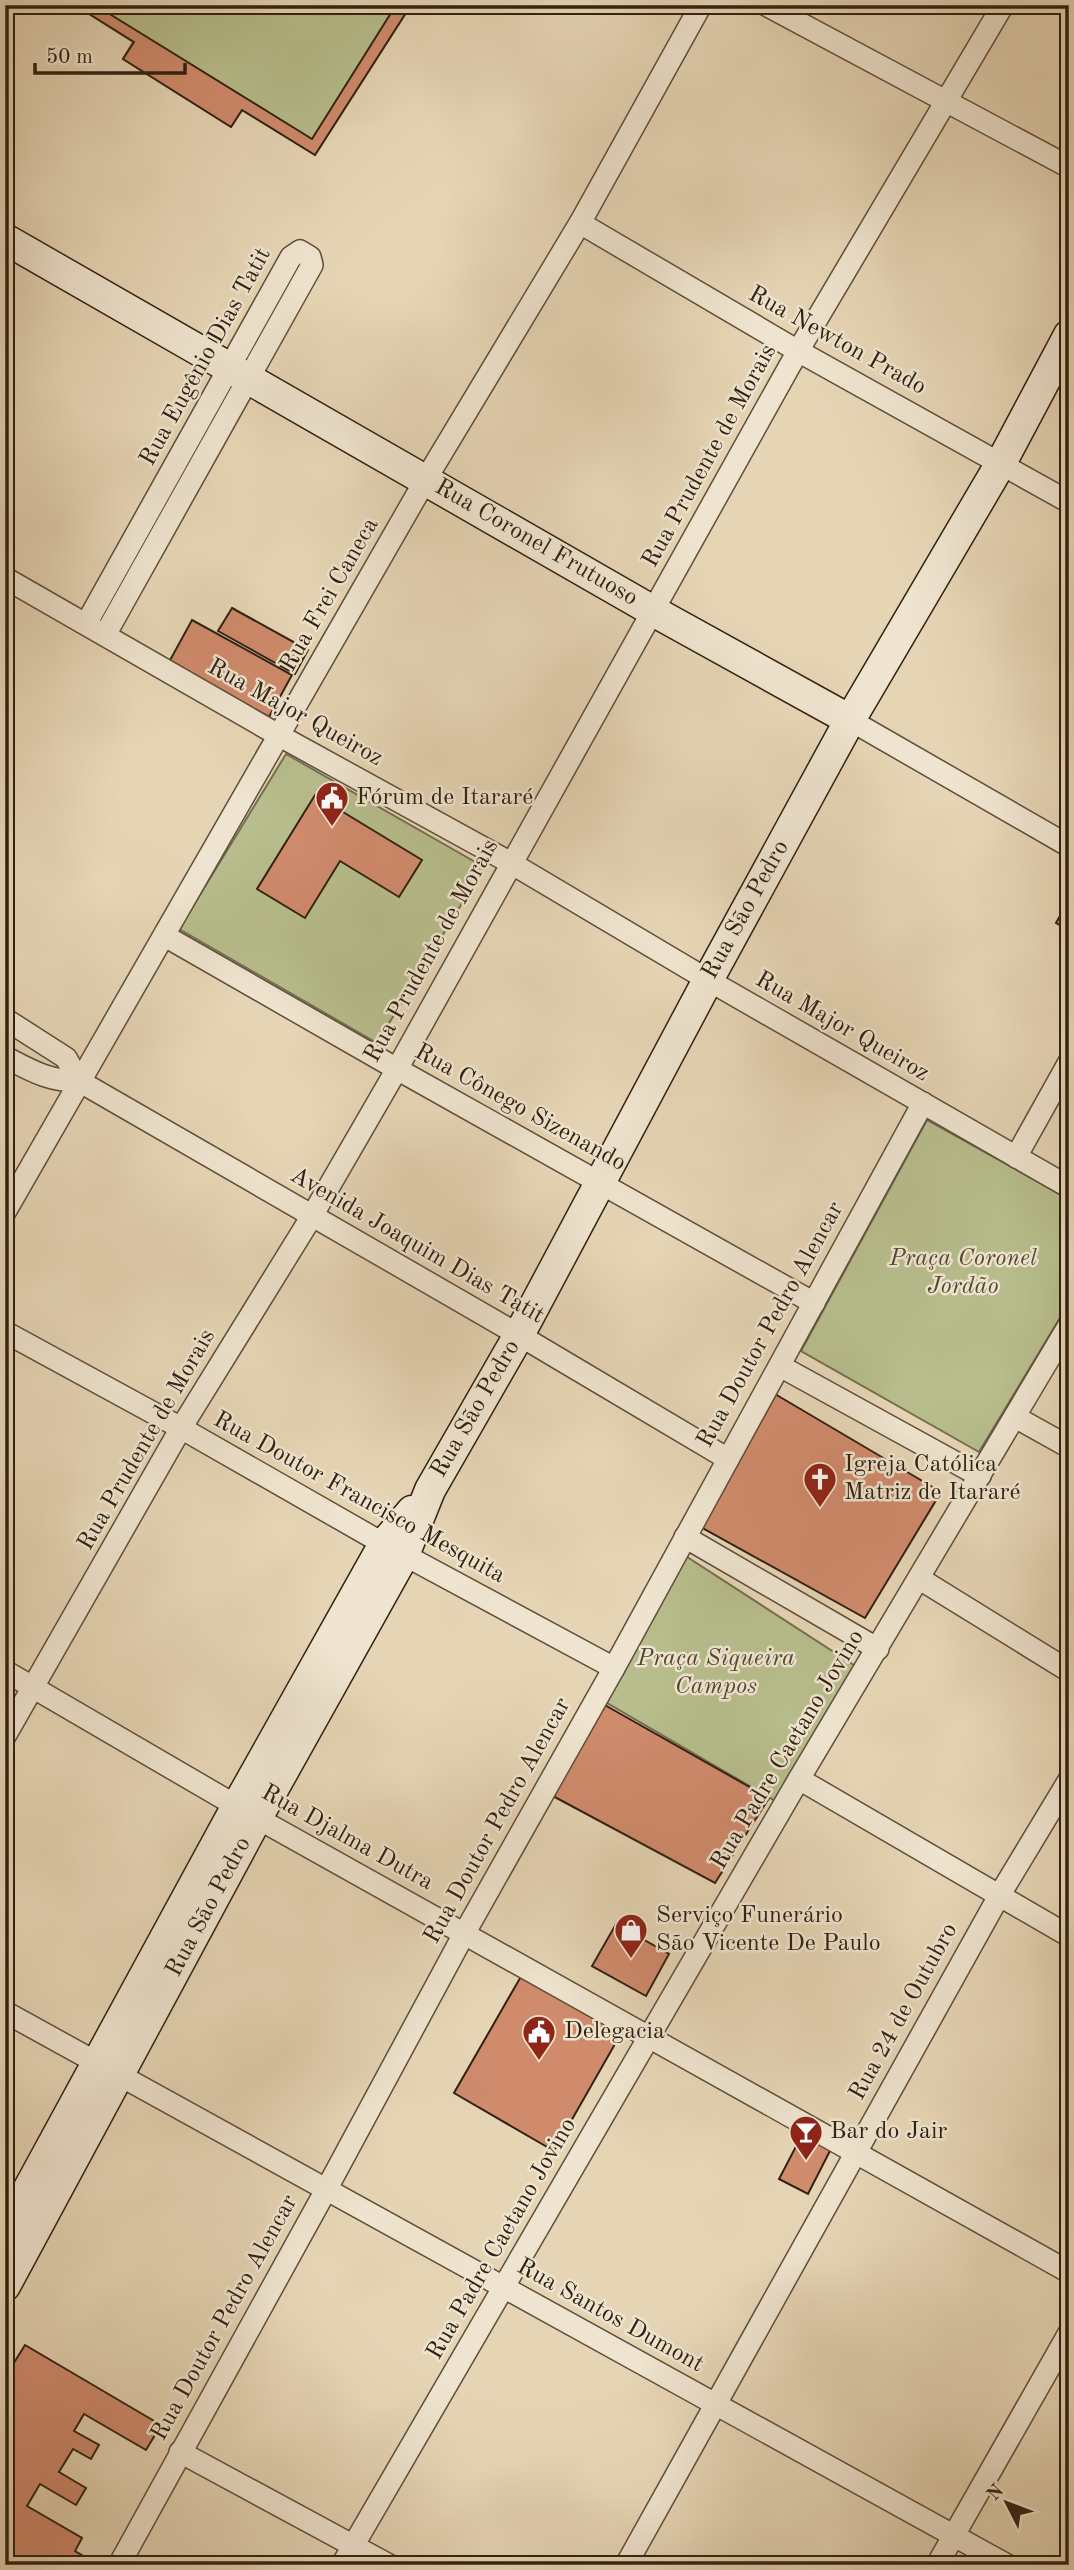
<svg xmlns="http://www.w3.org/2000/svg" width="1074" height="2570" viewBox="0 0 1074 2570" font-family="'Old Standard TT',serif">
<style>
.green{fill:#b7bd8c;stroke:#746f4e;stroke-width:2}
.building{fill:#d08b6d;stroke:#302111;stroke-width:2}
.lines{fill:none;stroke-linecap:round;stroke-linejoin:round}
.street-casing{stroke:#5e4e3a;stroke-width:24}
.secondary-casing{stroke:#302111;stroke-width:33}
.street{stroke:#efe4cf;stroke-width:21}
.secondary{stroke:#efe4cf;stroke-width:30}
.labels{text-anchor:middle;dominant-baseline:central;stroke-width:5;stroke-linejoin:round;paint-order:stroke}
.street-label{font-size:24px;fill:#302111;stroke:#efe4cf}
.poi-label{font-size:24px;fill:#302111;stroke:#efe4cf;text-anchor:start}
.park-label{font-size:24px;font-style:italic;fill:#524830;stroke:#efe4cf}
</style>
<rect width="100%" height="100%" fill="#e6d5b5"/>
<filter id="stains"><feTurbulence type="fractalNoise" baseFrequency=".00286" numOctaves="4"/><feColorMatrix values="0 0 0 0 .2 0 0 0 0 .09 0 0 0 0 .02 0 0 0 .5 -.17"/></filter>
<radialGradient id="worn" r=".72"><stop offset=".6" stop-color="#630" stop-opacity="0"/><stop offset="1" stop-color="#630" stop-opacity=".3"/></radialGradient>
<g class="green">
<path d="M75,5h336l-96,150 -73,-45 -11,17 -108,-68 10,-17z"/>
<path d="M286,754l198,113 -107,176 -198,-114z"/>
<path d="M927,1120l142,79v104l-90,149 -178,-101z"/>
<path d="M681,1553l179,116 -83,133 -175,-102z"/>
</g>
<g class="building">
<path d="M75,5h20l217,134 84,-134h15l-96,150 -73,-45 -11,17 -108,-68 11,-17z"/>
<path d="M232,608l76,42 -13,24 -77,-43z"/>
<path d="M192,620l100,55 -23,42 -100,-55z"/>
<path d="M315,795l107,65 -23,37 -59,-36 -35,57 -48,-29z"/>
<path d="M1069,900v31l-13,-8z"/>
<path d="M775,1394l166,98 -76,126 -166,-92z"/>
<path d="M603,1704l166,94 -54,85 -164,-88z"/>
<path d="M616,1924l53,30 -23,42 -54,-30z"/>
<path d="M523,1973l100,57 -69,121 -100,-58z"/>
<path d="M804,2131l29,14 -25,49 -29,-15z"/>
<path d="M25,2345l136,80 -15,25 -62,-36 -10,17 25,14 -8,14 -18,-10 -14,23 27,16 -10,17 -36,-21 -13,22 55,32 -7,13 12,7 -4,7h-78v-192l2,1z"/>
</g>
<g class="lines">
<defs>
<g id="street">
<path d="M766,5l303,162"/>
<path d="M580,223l218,128 271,151"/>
<path d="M5,578l275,158 231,127 197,117 361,207"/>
<path d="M86,624l205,-367 9,-6 10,6 2,8 -207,370"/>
<path d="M850,720l219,126"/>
<path d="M165,936l232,133 417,234"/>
<path d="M5,1019l61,39 13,23 440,254 209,124"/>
<path d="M5,1057c27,14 43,24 74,24"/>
<path d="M1016,1157l53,-95"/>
<path d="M5,1212l421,-733 154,-256 121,-218"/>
<path d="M5,1332l176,96 203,116 230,124"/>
<path d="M780,1366l200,110"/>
<path d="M1015,1417l54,30"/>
<path d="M685,1537l193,112"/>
<path d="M920,1579l149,92"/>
<path d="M5,1671l252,147 812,454"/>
<path d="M5,1736l176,-308 131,-212 85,-147 401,-718 205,-346"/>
<path d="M799,1779l270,157"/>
<path d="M5,2012l1002,553"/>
<path d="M180,2452l209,113"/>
<path d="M119,2565l207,-375 138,-256 150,-266 309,-565"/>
<path d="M342,2565l457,-786 270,-454"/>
<path d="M626,2565l373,-669 70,-116"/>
<path d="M937,2565l132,-232"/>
</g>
<g id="secondary">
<path d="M5,239l648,372 197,109"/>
<path d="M5,2232l232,-426 147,-262 28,-33"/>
<path d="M5,2286l252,-468 147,-263 26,-65 89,-155 189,-355 142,-260 151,-257 68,-128"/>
</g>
</defs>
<use href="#street" class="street-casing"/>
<use href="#secondary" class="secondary-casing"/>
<use href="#street" class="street"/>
<use href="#secondary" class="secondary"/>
</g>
<defs>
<symbol id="civic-pin" viewBox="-11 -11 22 30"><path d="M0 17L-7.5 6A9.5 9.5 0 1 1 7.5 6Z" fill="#8f2418" stroke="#efe4cf"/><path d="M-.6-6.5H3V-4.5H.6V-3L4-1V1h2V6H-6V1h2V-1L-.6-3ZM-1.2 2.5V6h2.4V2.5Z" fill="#fff"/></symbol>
<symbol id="church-pin" viewBox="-11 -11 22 30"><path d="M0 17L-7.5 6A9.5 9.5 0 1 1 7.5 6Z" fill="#8f2418" stroke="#efe4cf"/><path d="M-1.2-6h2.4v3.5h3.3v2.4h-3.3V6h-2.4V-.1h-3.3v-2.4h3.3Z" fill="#fff"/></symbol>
<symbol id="shop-pin" viewBox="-11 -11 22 30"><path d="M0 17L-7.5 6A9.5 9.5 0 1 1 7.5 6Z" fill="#8f2418" stroke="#efe4cf"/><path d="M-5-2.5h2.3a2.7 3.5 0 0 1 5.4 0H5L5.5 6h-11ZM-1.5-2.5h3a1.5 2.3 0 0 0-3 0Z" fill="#fff"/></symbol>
<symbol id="bar-pin" viewBox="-11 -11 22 30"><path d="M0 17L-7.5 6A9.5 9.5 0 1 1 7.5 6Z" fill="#8f2418" stroke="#efe4cf"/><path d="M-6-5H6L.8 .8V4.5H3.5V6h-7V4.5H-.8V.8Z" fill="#fff"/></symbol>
</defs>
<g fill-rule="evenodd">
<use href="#civic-pin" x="313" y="779" width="38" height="52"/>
<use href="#church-pin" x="801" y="1460" width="38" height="52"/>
<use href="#shop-pin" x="612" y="1911" width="38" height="52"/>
<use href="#civic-pin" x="520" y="2013" width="38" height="52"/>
<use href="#bar-pin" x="787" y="2113" width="38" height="52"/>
</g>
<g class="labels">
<g class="street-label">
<text transform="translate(837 341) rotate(29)">Rua Newton Prado</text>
<text transform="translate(206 357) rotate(-61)">Rua Eugênio Dias Tatit</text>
<text transform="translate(710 456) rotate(-61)">Rua Prudente de Morais</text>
<text transform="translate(536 543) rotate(30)">Rua Coronel Frutuoso</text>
<text transform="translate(330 595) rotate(-60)">Rua Frei Caneca</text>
<text transform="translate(295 713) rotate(29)">Rua Major Queiroz</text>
<text transform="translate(746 910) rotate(-61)">Rua São Pedro</text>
<text transform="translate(432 951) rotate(-61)">Rua Prudente de Morais</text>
<text transform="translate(842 1027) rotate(30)">Rua Major Queiroz</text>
<text transform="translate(520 1108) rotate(29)">Rua Cônego Sizenando</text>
<text transform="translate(417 1246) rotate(30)">Avenida Joaquim Dias Tatit</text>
<text transform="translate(771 1325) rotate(-61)">Rua Doutor Pedro Alencar</text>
<text transform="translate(476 1409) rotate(-60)">Rua São Pedro</text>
<text transform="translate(147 1440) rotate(-60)">Rua Prudente de Morais</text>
<text transform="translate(359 1498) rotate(29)">Rua Doutor Francisco Mesquita</text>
<text transform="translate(788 1750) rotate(-59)">Rua Padre Caetano Jovino</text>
<text transform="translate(498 1821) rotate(-61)">Rua Doutor Pedro Alencar</text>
<text transform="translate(347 1838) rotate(29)">Rua Djalma Dutra</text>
<text transform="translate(209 1907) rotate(-62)">Rua São Pedro</text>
<text transform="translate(904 2012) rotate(-61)">Rua 24 de Outubro</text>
<text transform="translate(502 2239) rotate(-60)">Rua Padre Caetano Jovino</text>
<text transform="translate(610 2316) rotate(29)">Rua Santos Dumont</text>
<text transform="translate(225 2318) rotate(-61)">Rua Doutor Pedro Alencar</text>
</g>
<g class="poi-label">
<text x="356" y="798">Fórum de Itararé</text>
<text x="844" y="1465">Igreja Católica<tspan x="844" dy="28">Matriz de Itararé</tspan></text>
<text x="656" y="1916">Serviço Funerário<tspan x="656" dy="28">São Vicente De Paulo</tspan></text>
<text x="564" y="2032">Delegacia</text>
<text x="830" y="2132">Bar do Jair</text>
</g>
<g class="park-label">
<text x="963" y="1259">Praça Coronel<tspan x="963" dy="28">Jordão</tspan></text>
<text x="716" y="1659">Praça Siqueira<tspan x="716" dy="28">Campos</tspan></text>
</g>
</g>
<rect width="1074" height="2570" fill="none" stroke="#e6d5b5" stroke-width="28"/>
<rect x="7" y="7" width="1060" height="2556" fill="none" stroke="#302111" stroke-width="3.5"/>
<rect x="14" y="14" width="1046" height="2542" fill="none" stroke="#302111" stroke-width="2"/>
<g transform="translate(1007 2503) rotate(312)" stroke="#efe4cf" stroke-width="5" paint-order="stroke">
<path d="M0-5L12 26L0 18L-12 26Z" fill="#302111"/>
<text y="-10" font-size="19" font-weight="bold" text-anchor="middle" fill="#302111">N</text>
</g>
<path d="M35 63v10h150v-10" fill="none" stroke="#302111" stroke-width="3.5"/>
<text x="46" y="63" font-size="21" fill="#302111" stroke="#efe4cf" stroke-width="5" paint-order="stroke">50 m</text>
<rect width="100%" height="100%" filter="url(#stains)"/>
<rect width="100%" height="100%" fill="url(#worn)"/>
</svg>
